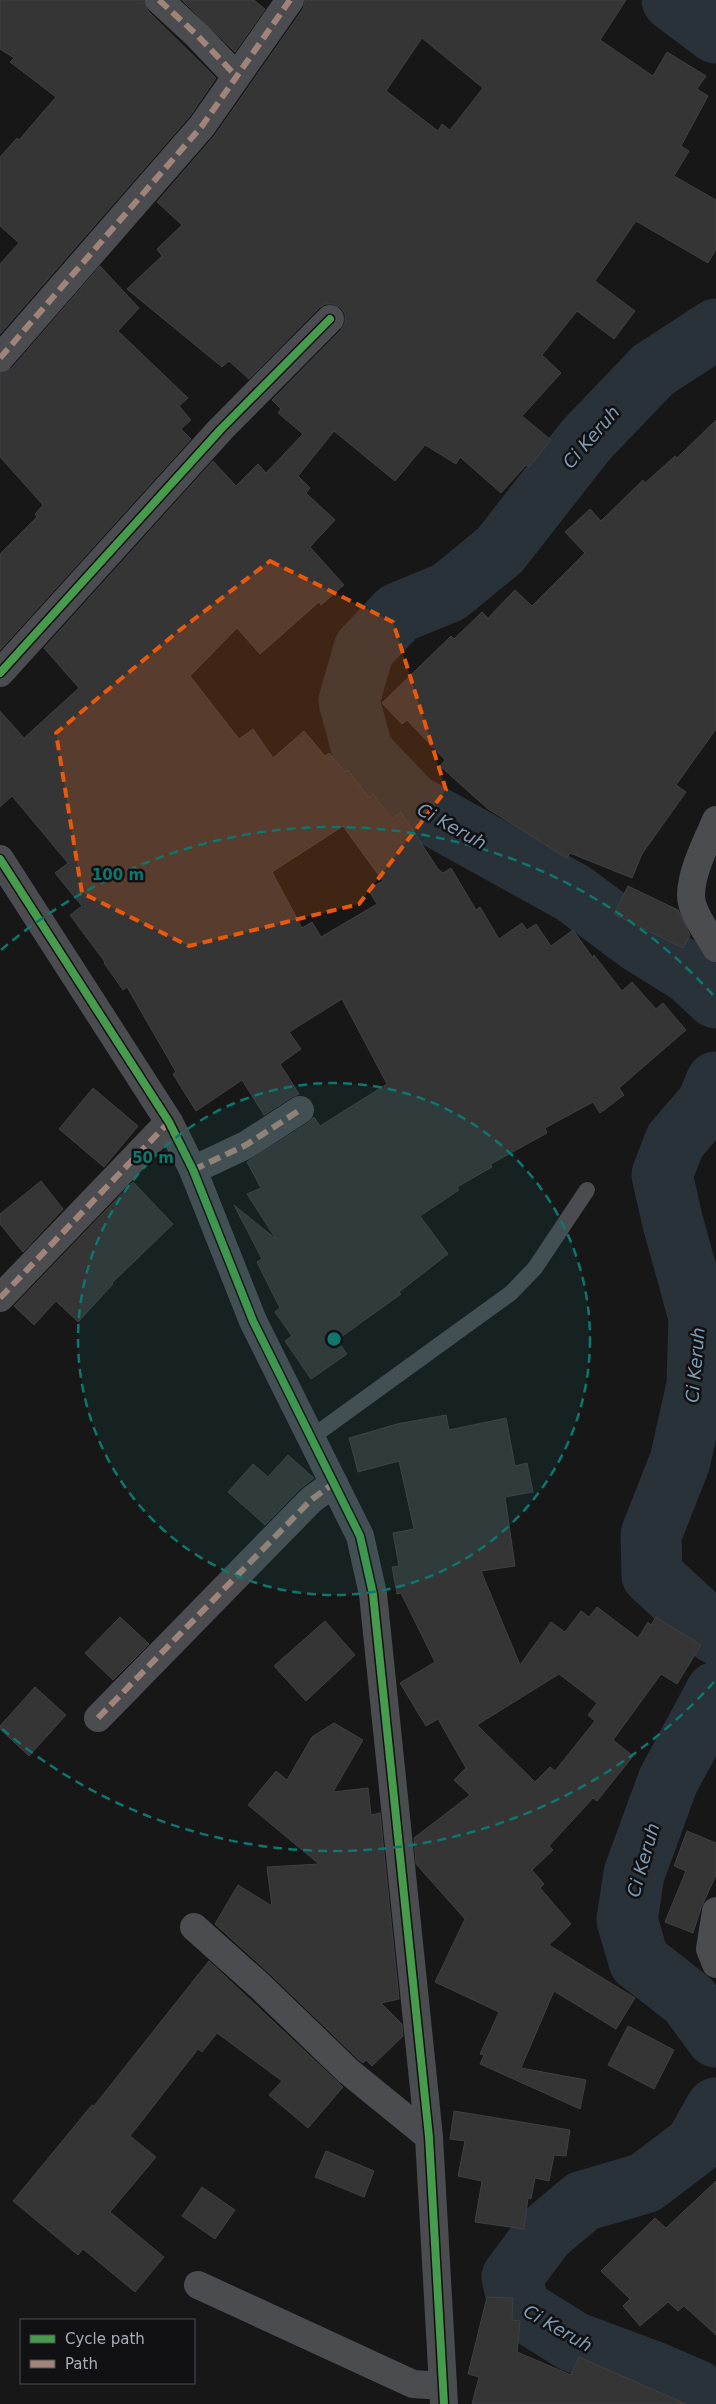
<svg xmlns="http://www.w3.org/2000/svg" width="716" height="2404" viewBox="0 0 716 2404" font-family="'DejaVu Sans',sans-serif">
<style>
.lines{fill:none;stroke-linecap:round;stroke-linejoin:round}
.river{stroke:#2a3239;stroke-width:61}
.building{fill:#353536;stroke:#3f4043;fill-rule:evenodd}
.lane{stroke:#4b4c50;stroke-width:16}
.street{stroke:#4b4c50;stroke-width:28}
.quiet{stroke:#a18479;stroke-width:6;stroke-dasharray:12 6;stroke-linecap:butt}
.cycleway-casing{stroke:#111113;stroke-width:11}
.cycleway{stroke:#469c4c;stroke-width:8}
.marked{fill:#e8590c;fill-opacity:0.2;stroke:#e8590c;stroke-width:4;stroke-dasharray:10 6;stroke-linejoin:round}
.ring{fill:none;stroke:#0f766e;stroke-width:2.5;stroke-dasharray:9 6}
.labels{text-anchor:middle;dominant-baseline:central;stroke-width:5;stroke-linejoin:round;paint-order:stroke}
.water-label{font-size:18px;font-style:italic;fill:#7f9bb3;stroke:#111113}
.centre{fill:#0f766e;stroke:#111113;stroke-width:2.5}
.ring-label{font-size:15px;text-anchor:middle;font-weight:bold;fill:#0f766e;stroke:#111113;stroke-width:5;stroke-linejoin:round;paint-order:stroke}
</style>
<rect width="100%" height="100%" fill="#171717"/>
<g class="lines">
<g class="river">
<path d="M672,0l44,33"/>
<path d="M716,329l-63,41 -67,70 -86,110 -51,42 -51,21 -34,36 -15,52 14,52 49,51 161,89 66,49 50,31 27,25"/>
<path d="M716,1082l-9,22 -32,37 -13,34 11,48 26,94 -2,68 -17,76 -29,74 1,40 64,59"/>
<path d="M716,1692l-48,89 -34,93 -7,46 12,41 50,39 27,37"/>
<path d="M707,2404l-11,-14 -44,-19 -78,-29 -55,-34 -7,-31 33,-44 38,-32 62,-18 50,-38 21,-37"/>
</g>
</g>
<g class="building">
<path d="M0,0h144l4,11 68,67 -26,38 -190,218v-70l19,-21 -19,-17v-69l17,-19 2,2 37,-43 -46,-35 4,-4 -14,-9z"/>
<path d="M182,0h72l11,9 -30,43z"/>
<path d="M305,0h321l-26,40 53,36 14,-24 39,24 -9,13 11,7 -27,50 8,5 -15,25 42,24v49l-8,14 -72,-42 -41,60 40,30 -21,28 -37,-28 -35,44 19,18 -39,43 29,24 -22,27 -3,-2 -25,28 -41,-36 -4,7 -31,-19 -30,36 -61,-50 -36,45 12,12 -4,5 29,27 -25,27 34,38 -23,20 -2,-3 -59,52 -23,-26 -47,48 49,63 14,-10 20,29 31,-27 21,25 4,-3 16,19 3,-2 21,28 4,-4 19,25 9,-7 37,57 5,4 8,-5 25,42 4,-3 19,32 23,-16 5,7 9,-6 15,22 22,-16 20,28 1,-3 28,36 10,-9 24,27 7,-6 23,27 -67,58 5,7 -24,18 -7,-11 -48,26 2,5 -56,31 1,3 -35,20 2,3 -39,26 28,38 -49,38 2,2 -64,46 10,14 -36,25 -26,-38 7,-5 -17,-24 5,-4 -23,-46 5,-3 -28,-54 42,34 -29,-45 14,-6 -14,-26 61,-39 6,-6 6,9 67,-42 -45,-85 -53,33 12,17 -21,15 19,30 -7,3 -28,18 -22,-35 -46,31 -23,-37 3,-2 -49,-85 -4,3 -19,-27 1,-1 -35,-47 12,-9 -27,-33 13,-10 -56,-67 -12,11v-96l24,27 55,-50 -35,-40 169,-187 23,25 22,-22 8,9 37,-39 -25,-21 3,-4 -9,-9 69,-70 4,-7v-9l-4,-6 -8,-4h-8l-6,4 -70,71 -20,-18 -7,6 -95,-78 35,-33 -5,-7 25,-24 -25,-23 58,-67 88,-126zM422,38l61,50 -33,42 -8,-6 -4,7 -52,-40zM343,826l40,55 -15,8 9,15 -56,33 -9,-15 -10,6 -30,-56z"/>
<path d="M100,266l39,42 -21,23 70,67 -9,8 12,14 -10,9 10,10 -191,211v-96l37,-37 -2,-3 8,-9 -43,-48v-84l12,-5z"/>
<path d="M716,420v309l-40,56 10,7 -44,62 -10,24 -62,-25 -3,5 -79,-49 -48,-43 5,-6 -38,-40 -5,4 -20,-21 69,-67 3,3 28,-27 6,6 27,-28 17,16 53,-53 -20,-21 25,-23 11,12 42,-41 2,3 30,-27 2,2z"/>
<path d="M628,886l50,24 12,25 -7,13 -69,-34z"/>
<path d="M93,1088l45,38 -34,41 -45,-38z"/>
<path d="M41,1181l22,28 -40,43 -23,-28v-10z"/>
<path d="M133,1182l40,42 -61,59 1,1 -35,38 -22,-21 -22,24 -20,-19z"/>
<path d="M446,1415l3,15 57,-12 9,48 12,-3 6,29 -28,5 10,69 -34,5 39,94 31,-43 14,10 16,-21 8,6 8,-10 41,31 10,-16 3,3 5,-8 45,28 -24,39 -16,-10 -48,66 20,16 -36,45 -4,-3 -44,48 4,4 -21,20 12,14 -4,4 31,36 -22,21 86,53 -19,31 -62,-38 -33,77 65,12 -6,29 -100,-45 4,-9 -4,-1 19,-42 -64,-30 30,-63 -49,-55 -2,-26 56,-43 -16,-15 12,-12 -28,-49 -12,7 -26,-43 35,-21 -34,-69 -4,1 -5,-27 7,-1 -6,-33 21,-4 -15,-68 -41,11 -9,-34 48,-14zM559,1674l38,29 -9,12 7,6 -40,50 -5,-4 -15,15 -58,-57z"/>
<path d="M288,1455l26,23 -14,11 -35,36 -37,-33 25,-28 15,13z"/>
<path d="M120,1617l29,27 -36,36 -28,-27z"/>
<path d="M325,1621l30,34 -49,46 -32,-35z"/>
<path d="M35,1687l31,28 -37,41 -29,-27v-3z"/>
<path d="M334,1723l29,17 -30,52 35,-4 3,27 9,-2 19,186 -18,4 21,21 1,12 -31,30 -6,-6 -3,3 -5,-4 -88,-85 -55,-50 23,-39 34,21 -5,-39 52,-3 -71,-59 28,-34 11,9 25,-43z"/>
<path d="M687,1831l29,12v32l-15,33 -8,25 -28,-11 21,-51 -12,-5z"/>
<path d="M209,1961l134,126 -35,41 -39,-33 13,-14 -65,-48 -15,19 -4,-3 -68,87 26,21 -46,55 54,45 -29,35 -52,-43 -5,6 -65,-54 79,-96 2,1z"/>
<path d="M628,2026l46,24 -20,39 -46,-24z"/>
<path d="M454,2111l116,19 -4,26 -12,-1 -5,26 -14,-3 -4,21 -3,-1 -4,31 -49,-7 7,-41 -24,-5 7,-35 -15,-2z"/>
<path d="M326,2151l48,20 -10,26 -49,-20z"/>
<path d="M716,2181v154l-32,-29 -6,5 -10,-9 -28,24 -17,-20 7,-7 -29,-28 54,-53 11,10z"/>
<path d="M202,2187l33,23 -20,29 -33,-23z"/>
<path d="M487,2297l26,1 -1,22 8,1 -3,31 54,23 8,-18 107,47h-214l7,-27 -11,-3z"/>
</g>
<g class="lines">
<path class="lane" d="M312,1437l199,-144 24,-25 52,-78"/>
<g class="street">
<path d="M159,0l38,35 39,41"/>
<path d="M0,358l202,-232 88,-126"/>
<path d="M0,673l221,-244 109,-110"/>
<path d="M716,820c-9,21 -25,52 -25,75 0,18 17,38 25,53"/>
<path d="M0,859l169,263 24,48 60,151 107,215 13,58 56,543 15,267"/>
<path d="M193,1170l53,-25 54,-35"/>
<path d="M0,1298l169,-176"/>
<path d="M98,1718l213,-218 23,-17"/>
<path d="M716,1911l-6,38 6,15"/>
<path d="M194,1927l66,59 88,85 81,66"/>
<path d="M198,2285l215,99 30,2"/>
</g>
<g class="quiet">
<path d="M159,0l38,35 39,41"/>
<path d="M0,358l202,-232 88,-126"/>
<path d="M193,1170l53,-25 54,-35"/>
<path d="M0,1298l169,-176"/>
<path d="M98,1718l213,-218 23,-17"/>
</g>
<defs>
<g id="cycleway">
<path d="M0,673l221,-244 109,-110"/>
<path d="M0,859l169,263 24,48 60,151 107,215 13,58 56,543 15,267"/>
</g>
</defs>
<use href="#cycleway" class="cycleway-casing"/>
<use href="#cycleway" class="cycleway"/>
</g>
<path class="marked" d="M270,561l123,61 53,168 -87,114 -170,42 -107,-53 -26,-160 120,-100z"/>
<circle cx="334" cy="1339" r="256" fill="#0f766e" fill-opacity=".12"/>
<g class="ring">
<circle cx="334" cy="1339" r="256"/>
<path d="M714 1682A512 512 0 0 1 1 1728M1 950A512 512 0 0 1 714 996"/>
</g>
<g class="labels">
<g class="water-label">
<text transform="translate(591 437) rotate(-49)">Ci Keruh</text>
<text transform="translate(452 826) rotate(29)">Ci Keruh</text>
<text transform="translate(695 1365) rotate(-85)">Ci Keruh</text>
<text transform="translate(643 1860) rotate(-74)">Ci Keruh</text>
<text transform="translate(558 2328) rotate(30)">Ci Keruh</text>
</g>
</g>
<circle cx="334" cy="1339" r="8" class="centre"/>
<g class="ring-label">
<text x="118" y="880">100 m</text>
<text x="153" y="1163">50 m</text>
</g>
<rect x="20" y="2319" width="175" height="65" fill="#111113" stroke="#4d4f55"/>
<rect x="30" y="2335" width="25" height="8" fill="#469c4c" stroke="#4d4f55"/>
<text x="65" y="2344" font-size="15" fill="#a8adb8">Cycle path</text>
<rect x="30" y="2360" width="25" height="8" fill="#a18479" stroke="#4d4f55"/>
<text x="65" y="2369" font-size="15" fill="#a8adb8">Path</text>
</svg>
